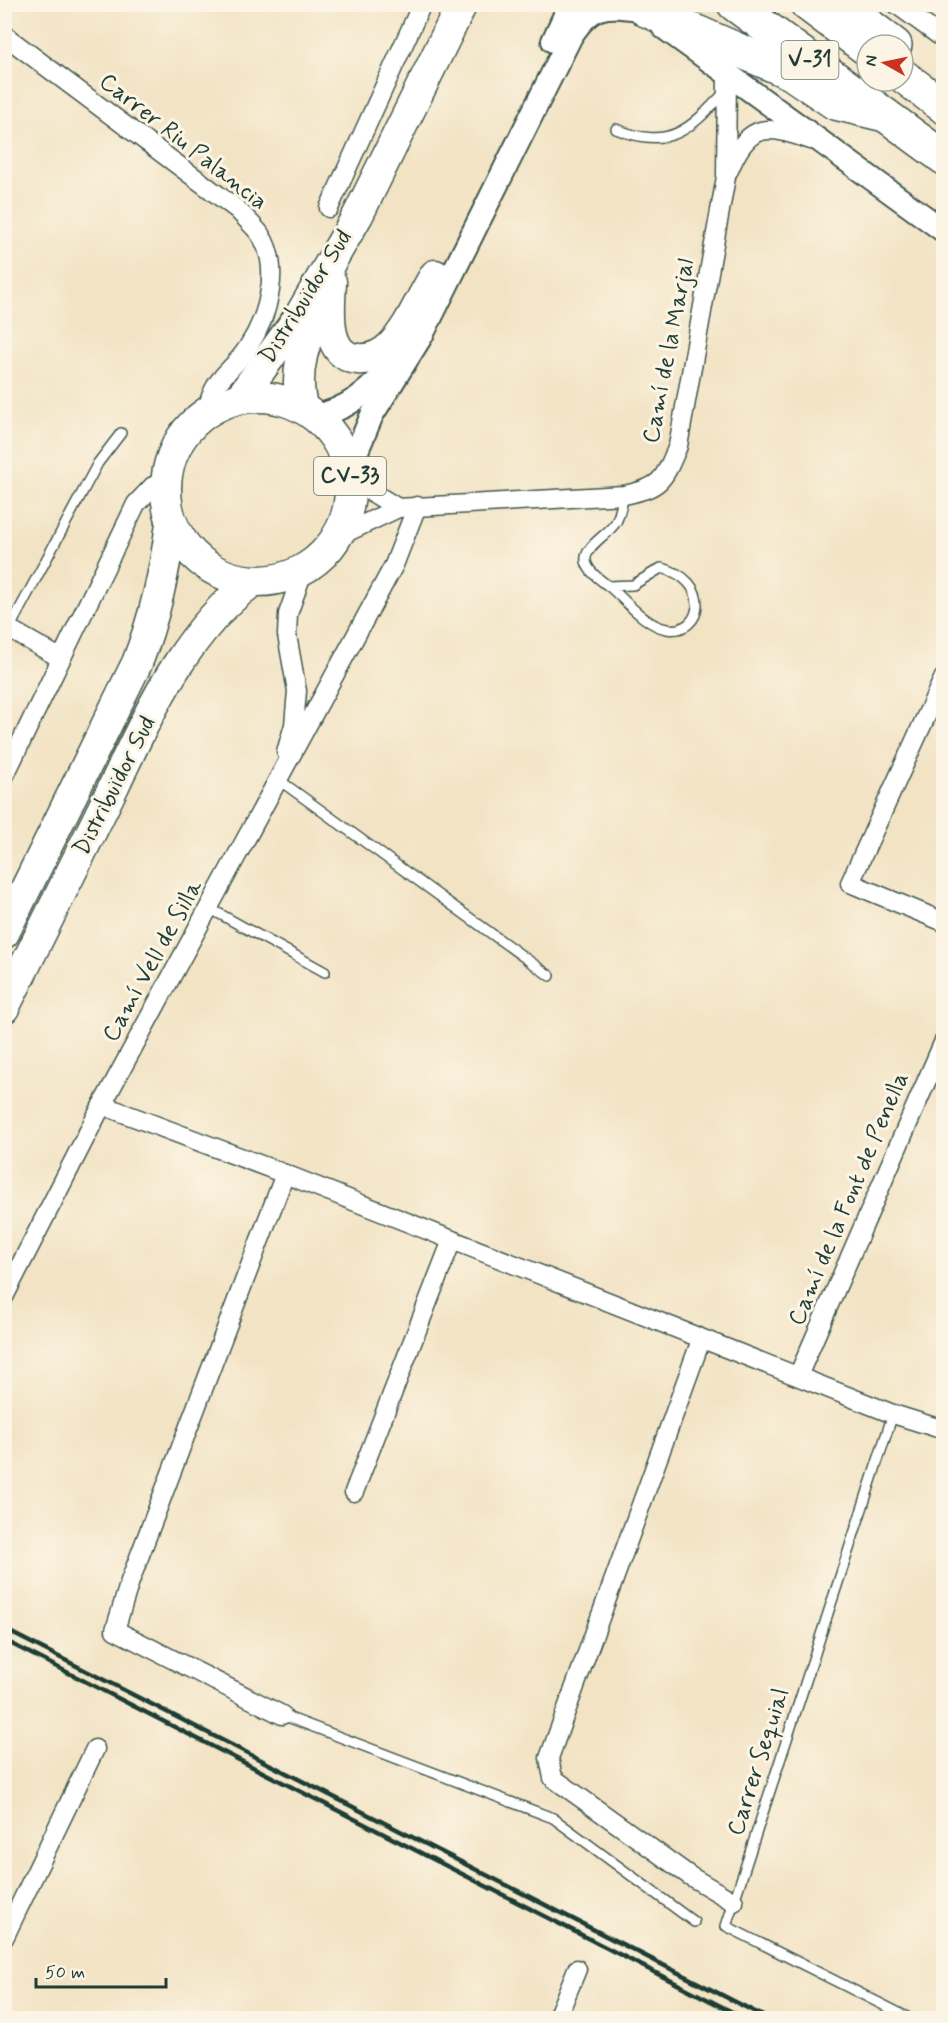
<svg xmlns="http://www.w3.org/2000/svg" width="948" height="2023" viewBox="0 0 948 2023" font-family="Mynerve,sans-serif">
<style>
.lines{fill:none;stroke-linecap:round;stroke-linejoin:round}
.service-casing{stroke:#3f564a;stroke-width:12}
.minor-casing{stroke:#3f564a;stroke-width:21}
.tertiary-casing{stroke:#3f564a;stroke-width:26}
.trunk-casing{stroke:#3f564a;stroke-width:33}
.motorway-casing{stroke:#3f564a;stroke-width:36}
.service{stroke:#fff;stroke-width:9}
.minor{stroke:#fff;stroke-width:18}
.tertiary{stroke:#fff;stroke-width:22}
.trunk{stroke:#fff;stroke-width:30}
.motorway{stroke:#fff;stroke-width:33}
.rail{stroke:#1f3d34;stroke-width:4.5}
.labels{text-anchor:middle;dominant-baseline:central;stroke-width:6;stroke-linejoin:round;paint-order:stroke}
.shield{fill:#fcf5e5;stroke:#617469;stroke-width:1.5}
.shield-label{font-size:22px;font-weight:bold;fill:#1f3d34}
.street-label{font-size:24px;fill:#1f3d34;stroke:#fcf5e5}
</style>
<rect width="100%" height="100%" fill="#fcf5e5"/>
<filter id="ink" filterUnits="userSpaceOnUse"><feTurbulence type="fractalNoise" baseFrequency=".0167" numOctaves="2"/><feDisplacementMap in="SourceGraphic" scale="12" xChannelSelector="R" yChannelSelector="G"/><feConvolveMatrix kernelMatrix="1 2 1 2 8 2 1 2 1" color-interpolation-filters="sRGB"/></filter>
<filter id="wash" filterUnits="userSpaceOnUse"><feTurbulence type="fractalNoise" baseFrequency=".008" numOctaves="4" result="noise"/><feDisplacementMap in="SourceGraphic" scale="24" xChannelSelector="R" yChannelSelector="G"/><feGaussianBlur stdDeviation="1.35" result="paint"/><feColorMatrix in="noise" values="0 0 0 0 0 0 0 0 0 0 0 0 0 0 0 0 0 1.4 0 .05"/><feComposite in="paint" operator="in"/></filter>
<g filter="url(#wash)">
<rect width="100%" height="100%" fill="#f2e3c4"/>
</g>
<g filter="url(#ink)">
<g class="lines">
<defs>
<g id="service">
<path d="M616,129c55,22 74,0 110,-38"/>
<path d="M608,586l25,-1 28,-17c51,11 43,67 6,61 -21,-3 -41,-28 -56,-41 -9,-7 -27,-18 -25,-31 3,-14 23,-23 30,-35 4,-7 6,-19 8,-27"/>
<path d="M9,629l89,-166 23,-30"/>
<path d="M279,780l271,196"/>
<path d="M209,908l116,64"/>
<path d="M893,1414l-167,512 183,92"/>
<path d="M282,1715l271,103 141,104"/>
</g>
<g id="minor">
<path d="M896,4l48,35"/>
<path d="M4,35l234,175c7,8 16,16 22,24 22,33 8,83 -12,113 -17,27 -34,28 -41,64"/>
<path d="M729,170c20,-49 38,-45 82,-30"/>
<path d="M329,208l93,-204"/>
<path d="M398,508l226,-13c38,-8 39,-14 54,-49l48,-269 1,-102"/>
<path d="M339,536l59,-28 -48,-29"/>
<path d="M4,626l56,32"/>
<path d="M944,677l-94,206 94,39"/>
<path d="M286,752l8,-27 3,-34 -10,-56 1,-21 15,-43"/>
<path d="M4,777l132,-273 17,-18 13,-4"/>
<path d="M102,1105l183,69 608,240 51,16"/>
<path d="M4,1297l98,-192 292,-540 23,-59"/>
<path d="M701,1340l-152,418 4,20 137,98 44,26"/>
<path d="M798,1376l146,-335"/>
<path d="M354,1492l98,-252"/>
<path d="M282,1715l-167,-85 15,-49 155,-407"/>
<path d="M4,1938l91,-189"/>
<path d="M557,2018l20,-49"/>
</g>
<g id="tertiary">
<path d="M663,27l281,204"/>
<path d="M553,41l17,-37"/>
<path d="M315,416c33,-6 58,-27 78,-53"/>
<path d="M349,470l23,-55 50,-80 149,-299c23,-35 36,-31 75,-26"/>
</g>
<g id="trunk">
<path d="M331,282c-1,25 -8,74 27,77 13,1 24,-4 33,-13 19,-19 30,-49 44,-71"/>
<circle cx="258" cy="489" r="92"/>
<path d="M240,398l59,-81 59,-102 104,-211"/>
<path d="M302,407c-9,-36 3,-67 18,-100"/>
<path d="M4,933l133,-270c18,-46 28,-91 34,-140"/>
<path d="M4,1008c33,-67 66,-133 99,-200 39,-78 76,-173 149,-226"/>
</g>
<g id="motorway">
<path d="M734,4l210,154"/>
<path d="M807,4l60,45"/>
<path d="M646,10l145,63 44,30 50,12"/>
<path d="M853,13l42,32"/>
<path d="M903,76l41,31"/>
</g>
</defs>
<use href="#service" class="service-casing"/>
<use href="#minor" class="minor-casing"/>
<use href="#tertiary" class="tertiary-casing"/>
<use href="#trunk" class="trunk-casing"/>
<use href="#motorway" class="motorway-casing"/>
<use href="#service" class="service"/>
<use href="#minor" class="minor"/>
<use href="#tertiary" class="tertiary"/>
<use href="#trunk" class="trunk"/>
<use href="#motorway" class="motorway"/>
<g class="rail">
<path d="M4,1629l763,389"/>
<path d="M4,1640l740,378"/>
</g>
</g>
</g>
<g class="labels">
<g class="shield">
<rect x="781.5" y="41" width="57" height="38" rx="4.5"/>
<rect x="314" y="457" width="72" height="38" rx="4.5"/>
</g>
<g class="shield-label">
<text x="810" y="60">V-31</text>
<text x="350" y="476">CV-33</text>
</g>
<g class="street-label">
<text transform="translate(183 142) rotate(38)">Carrer Riu Palancia</text>
<text transform="translate(306 297) rotate(-58)">Distribuïdor Sud</text>
<text transform="translate(669 351) rotate(-79)">Camí de la Marjal</text>
<text transform="translate(115 786) rotate(-63)">Distribuïdor Sud</text>
<text transform="translate(153 961) rotate(-61)">Camí Vell de Silla</text>
<text transform="translate(849 1199) rotate(-67)">Camí de la Font de Penella</text>
<text transform="translate(759 1762) rotate(-72)">Carrer Sequial</text>
</g>
</g>
<rect width="948" height="2023" fill="none" stroke="#fcf5e5" stroke-width="24"/>
<g transform="translate(885 63) rotate(279)"><circle r="28" fill="#fcf5e5" stroke="#a4ab9e" stroke-width="1.5"/>
<path d="M0-4.5L10 22L0 15L-10 22Z" fill="#c8321e"/>
<text y="-9" font-size="16" font-weight="bold" text-anchor="middle" fill="#1f3d34">N</text>
</g>
<path d="M36 1978v9h130v-9" fill="none" stroke="#1f3d34" stroke-width="3"/>
<text x="45" y="1978" font-size="18" fill="#1f3d34" stroke="#fcf5e5" stroke-width="4.5" paint-order="stroke">50 m</text>
</svg>
